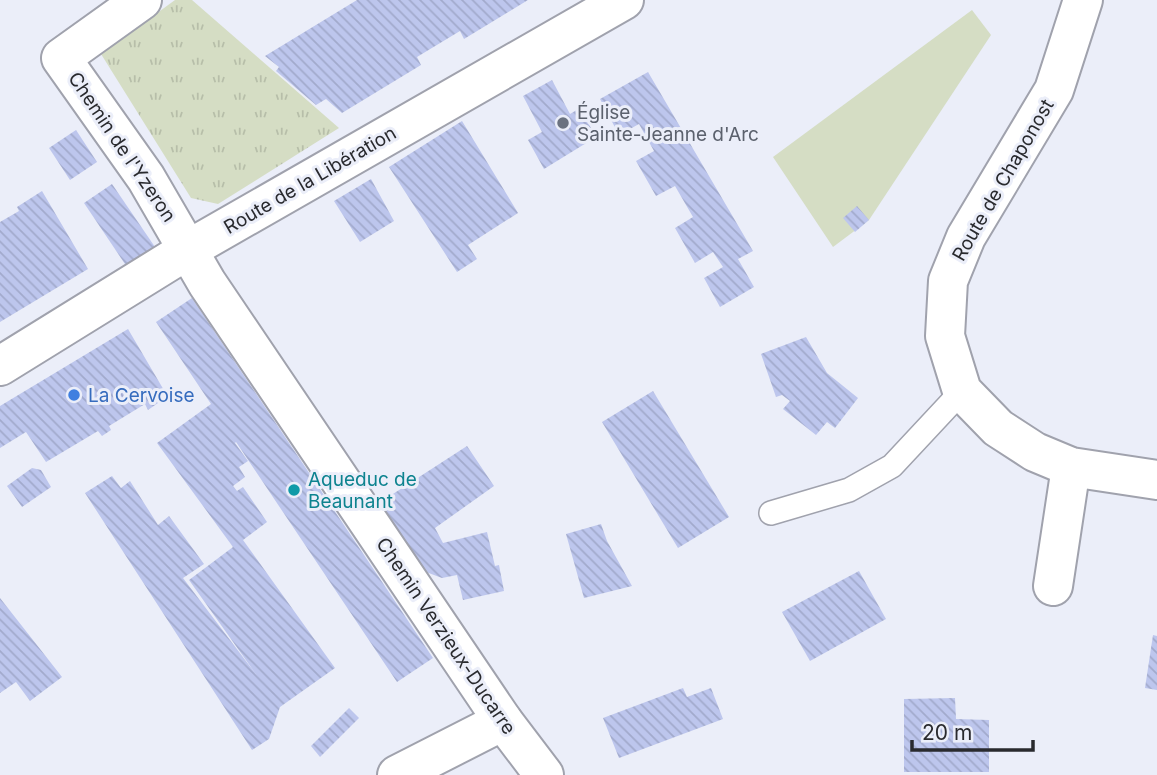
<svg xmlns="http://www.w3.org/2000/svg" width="1157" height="775" viewBox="0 0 1157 775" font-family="Inter,sans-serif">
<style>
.park{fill:url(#park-tufts)}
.pitch{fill:#d5ddc4}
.building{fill:url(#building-back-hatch)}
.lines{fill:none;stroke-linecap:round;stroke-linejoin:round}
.lane-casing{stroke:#a0a2ad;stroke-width:26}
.street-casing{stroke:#a0a2ad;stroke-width:42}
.secondary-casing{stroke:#a0a2ad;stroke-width:42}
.lane{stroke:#fff;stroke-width:23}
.street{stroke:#fff;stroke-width:38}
.secondary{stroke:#fff;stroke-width:38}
.worship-dot{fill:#6b7280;stroke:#ebeef9;stroke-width:2.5}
.shop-dot{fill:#3f7fe0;stroke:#ebeef9;stroke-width:2.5}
.culture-dot{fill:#0f9aa8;stroke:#ebeef9;stroke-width:2.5}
.labels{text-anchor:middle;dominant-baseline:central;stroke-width:6;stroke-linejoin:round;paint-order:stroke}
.worship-label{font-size:19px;fill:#5b616d;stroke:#ebeef9;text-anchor:start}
.street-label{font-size:19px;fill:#292a2e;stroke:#ebeef9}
.shop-label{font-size:19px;fill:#366cbe;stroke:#ebeef9;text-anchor:start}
.culture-label{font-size:19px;fill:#0d838f;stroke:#ebeef9;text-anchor:start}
</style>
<defs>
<pattern id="park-tufts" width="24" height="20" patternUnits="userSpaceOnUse" patternTransform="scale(1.75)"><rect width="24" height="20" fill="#d5ddc4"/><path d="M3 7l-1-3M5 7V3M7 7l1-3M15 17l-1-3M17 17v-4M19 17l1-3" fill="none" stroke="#b7bea9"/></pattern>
<pattern id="building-back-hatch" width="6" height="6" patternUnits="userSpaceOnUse" patternTransform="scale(1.75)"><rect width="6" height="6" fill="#bdc6ed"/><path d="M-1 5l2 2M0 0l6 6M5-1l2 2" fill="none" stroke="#a2aacc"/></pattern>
</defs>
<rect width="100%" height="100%" fill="#ebeef9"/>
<path class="park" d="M175,0h17l147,128 -121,76 -27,-6 -90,-144z"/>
<path class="pitch" d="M972,10l19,25 -122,185 -36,27 -60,-90z"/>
<g class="building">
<path d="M357,0h171l-64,39 -4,-8 -43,26 4,8 -79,48 -16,-14 -10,6 -40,-34 3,-4 -14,-11z"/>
<path d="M648,72l105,179 -15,8 16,28 -34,20 -16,-29 19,-11 -10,-15 -18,11 -20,-35 18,-11 -18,-31 -19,10 -20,-35 18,-10 -15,-27 -20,11 -19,-36z"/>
<path d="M552,80l18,34 10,-6 16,29 -52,32 -16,-29 14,-8 -19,-36z"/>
<path d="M462,121l56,92 -50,32 9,14 -20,13 -68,-105z"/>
<path d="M76,130l21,32 -27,18 -21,-32z"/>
<path d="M371,179l23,42 -34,21 -26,-41z"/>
<path d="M112,184l43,63 -28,20 -43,-64z"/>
<path d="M42,191l46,78 -88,53v-100l19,-11 -2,-4z"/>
<path d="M857,206l12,14 -14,12 -12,-14z"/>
<path d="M192,298l241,360 -36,24 -161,-240 -1,1 13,18 -9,6 6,10 -12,9 4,5 6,-4 24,35 -24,18 92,128 -55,39 -11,32 -17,11 -167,-257 27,-17 9,12 9,-7 28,44 11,-9 35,48 -21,14 75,99 -69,-97 44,-33 -76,-104 54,-39 -55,-82z"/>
<path d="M128,329l37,63 -10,6 3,5 -10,7 -3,-6 -36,22 2,4 -9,6 -4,-5 -52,31 -20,-30 -26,16v-42z"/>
<path d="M806,337l21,36 31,25 -23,30 -8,-6 -11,13 -33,-26 7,-8 -8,-6 -6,2 -15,-43z"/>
<path d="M653,391l76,126 -51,31 -76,-126z"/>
<path d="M467,446l27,40 -59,42 8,15 44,-11 8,34 4,-1 5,26 -41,9 -6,-25 -15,3 -16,-6 -47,-69z"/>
<path d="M32,468l9,2 10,17 -29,20 -15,-21z"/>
<path d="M601,524l6,17 25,45 -48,12 -18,-64z"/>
<path d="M859,571l27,48 -76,42 -28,-49z"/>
<path d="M0,598l62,79 -32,24 -14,-19 -16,11z"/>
<path d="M1153,635l4,1v54l-12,-2z"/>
<path d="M683,688l4,9 24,-9 12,31 -104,39 -16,-40z"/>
<path d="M955,698l1,21 33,1v52h-85v-73z"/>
<path d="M349,708l10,10 -39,39 -9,-11z"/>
</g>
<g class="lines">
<defs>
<path id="lane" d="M771,513l78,-23 43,-24 70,-75"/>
<g id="street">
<path d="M142,0l-81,58 85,120 61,105 296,438 41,54"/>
<path d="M0,366l189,-117 435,-249"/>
<path d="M1053,586l18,-119"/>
<path d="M397,775l106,-54"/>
</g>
<path id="secondary" d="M1083,0l-29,90 -88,147 -18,44 -3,55 17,55 36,37 37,24 36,15 86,13"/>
</defs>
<use href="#lane" class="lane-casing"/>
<use href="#street" class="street-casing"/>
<use href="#secondary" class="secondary-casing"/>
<use href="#lane" class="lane"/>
<use href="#street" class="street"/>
<use href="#secondary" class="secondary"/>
</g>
<circle class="worship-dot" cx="563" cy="123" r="7"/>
<circle class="shop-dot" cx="74" cy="395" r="7"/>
<circle class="culture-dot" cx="294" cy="490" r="7"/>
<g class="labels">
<g class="worship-label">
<text x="577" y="112">Église<tspan x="577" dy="22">Sainte-Jeanne d'Arc</tspan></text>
</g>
<g class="street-label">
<text transform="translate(122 147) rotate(56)">Chemin de l'Yzeron</text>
<text transform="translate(310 180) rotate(-30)">Route de la Libération</text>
<text transform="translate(1003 180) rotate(-60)">Route de Chaponost</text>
<text transform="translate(446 636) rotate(56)">Chemin Verzieux-Ducarre</text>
</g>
<g class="shop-label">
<text x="88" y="395">La Cervoise</text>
</g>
<g class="culture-label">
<text x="308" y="479">Aqueduc de<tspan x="308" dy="22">Beaunant</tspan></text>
</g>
</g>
<path d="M912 740v10h121v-10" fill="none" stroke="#292a2e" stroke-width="3.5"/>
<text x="922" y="740" font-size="21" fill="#292a2e" stroke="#ebeef9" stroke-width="5" paint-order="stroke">20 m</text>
</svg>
